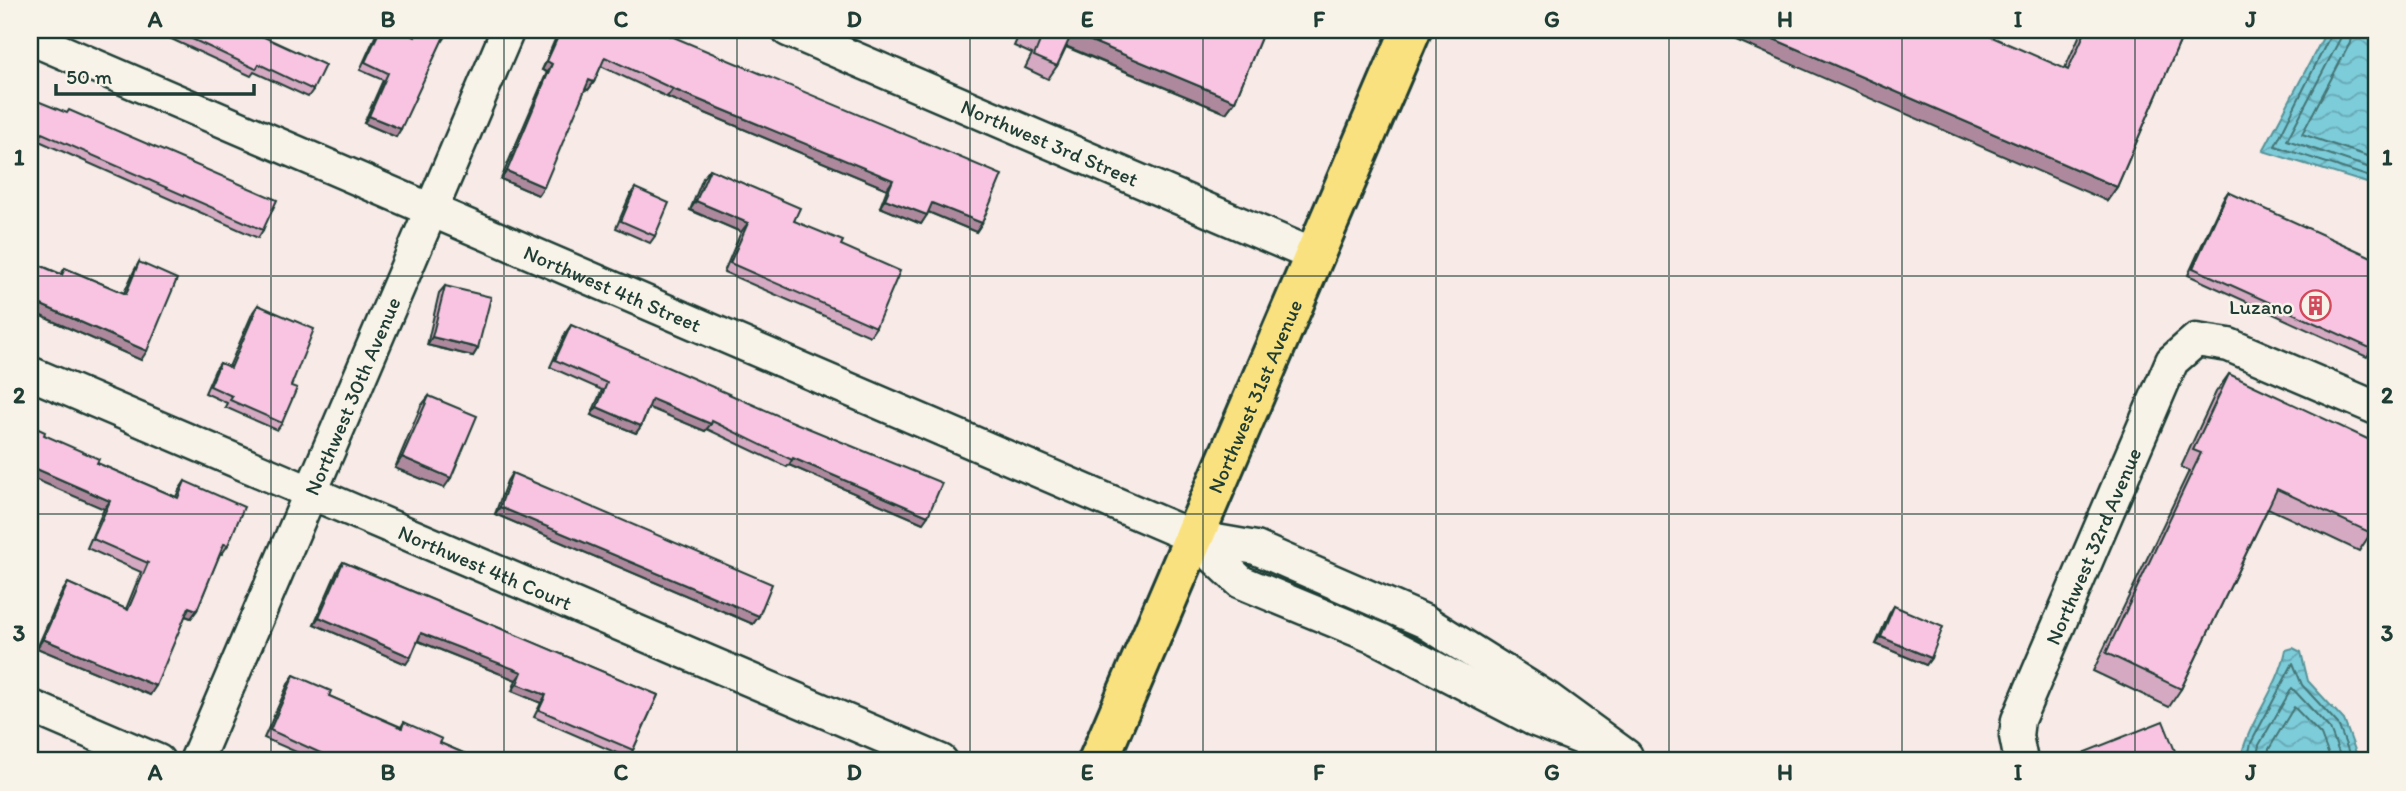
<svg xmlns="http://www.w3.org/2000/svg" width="2406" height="791" viewBox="0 0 2406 791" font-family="Itim,sans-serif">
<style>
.water{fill:url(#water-waves);stroke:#579398;stroke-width:2}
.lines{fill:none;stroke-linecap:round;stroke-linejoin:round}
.shore{stroke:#457676;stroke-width:2}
.minor-casing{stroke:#1f3d34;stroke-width:37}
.major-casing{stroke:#1f3d34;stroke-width:44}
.minor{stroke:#f7f3e8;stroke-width:32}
.major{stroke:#fae180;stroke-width:38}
.wall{fill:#d5a9c2;stroke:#1f3d34;stroke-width:2}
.shaded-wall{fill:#ae899e;stroke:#1f3d34;stroke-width:2}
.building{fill:#f8c4e1;stroke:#1f3d34;stroke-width:2}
.grid{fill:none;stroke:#1f3d34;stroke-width:2;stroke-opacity:0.55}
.labels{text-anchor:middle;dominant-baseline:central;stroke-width:5;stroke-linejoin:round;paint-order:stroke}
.street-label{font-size:21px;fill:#1f3d34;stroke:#f7f3e8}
.poi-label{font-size:21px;fill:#1f3d34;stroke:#f7f3e8;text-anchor:end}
.neatline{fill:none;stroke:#1f3d34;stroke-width:2.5}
.grid-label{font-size:23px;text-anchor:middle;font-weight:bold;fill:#1f3d34}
</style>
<defs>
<pattern id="water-waves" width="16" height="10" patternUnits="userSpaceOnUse" patternTransform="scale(1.75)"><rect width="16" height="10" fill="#7dccda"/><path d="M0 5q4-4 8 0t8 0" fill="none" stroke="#66a7b2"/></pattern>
</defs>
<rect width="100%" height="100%" fill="#f7eae7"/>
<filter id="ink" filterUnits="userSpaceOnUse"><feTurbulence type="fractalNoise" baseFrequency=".0143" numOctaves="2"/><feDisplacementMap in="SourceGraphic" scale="14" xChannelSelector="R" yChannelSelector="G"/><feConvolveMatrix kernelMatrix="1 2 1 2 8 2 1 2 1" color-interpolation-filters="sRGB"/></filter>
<g filter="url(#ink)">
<g class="water">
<path d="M2327,30h49v156l-113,-35z"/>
<path d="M2293,648l8,4 7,29 36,39 15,41h-119c8,-40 38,-71 46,-111z"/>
</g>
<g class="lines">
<g class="shore">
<path d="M2333,30l-58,116 101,33"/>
<path d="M2342,30l-2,9 -53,101 89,30"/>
<path d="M2352,30l-2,13 -48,91 74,25"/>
<path d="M2247,761l4,-18 42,-80 9,22 36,39 14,37"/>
<path d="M2256,761l3,-16 33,-57 38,41 12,32"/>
<path d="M2267,761l2,-12 25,-42 27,28 10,26"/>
</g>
<defs>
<g id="minor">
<path id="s1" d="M788,30l525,225"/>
<path id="s2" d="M30,38l1163,499 63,11 168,73 124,78 78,57"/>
<path id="s3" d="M30,373l911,388"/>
<path d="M1193,537l48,45 138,57 154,80 51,20"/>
<path d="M30,706l128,55"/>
<path id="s4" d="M196,761l312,-731"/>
<path id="s5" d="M2021,761l-5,-25 2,-16 154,-359 24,-21 33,5 147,63"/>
</g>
<g id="major">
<path id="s6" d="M1098,761l313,-731"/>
</g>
</defs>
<use href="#minor" class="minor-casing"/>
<use href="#major" class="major-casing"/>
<use href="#minor" class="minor"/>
<use href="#major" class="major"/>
</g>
<g class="wall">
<path d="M152,30h97l64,60 -5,7 -54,-25 -3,4z"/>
<path d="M378,30h22l13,6 3,-6h34l-7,11 -1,-1 -46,97 -32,-14 19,-43 -23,-10z"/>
<path d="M559,30h98l325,193 -6,9 -48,-20 -7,12 -41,-17 7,-18 -220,-92 -66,-31 -7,16 -6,8 -3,-1 -47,106 -37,-16 46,-107 -5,-2z"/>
<path d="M930,30h12l-3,4z"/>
<path d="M1021,30h243l-29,71 -9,12 -160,-66 -9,19 -9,13 -23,-11 7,-14 -18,-8z"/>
<path d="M2082,30h103l-68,157 -10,14 -42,-133z"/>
<path d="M30,98l233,132 -5,8 -219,-97z"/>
<path d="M710,169l84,52 47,24 35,82 -6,9 -146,-64 17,-40 -51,-22 13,-32z"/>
<path d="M635,188l20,48 -5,7 -34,-15 14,-33z"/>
<path d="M2228,192l144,157 -5,8 -179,-82 35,-76z"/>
<path d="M30,261l31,13 4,-6 59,25 10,-22 5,-9 2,98 -111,-49z"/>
<path d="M445,286l33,62 -5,8 -46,-11 12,-52z"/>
<path d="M258,305l33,81 -9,37 -5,7 -52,-23 2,-4 -22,-10 10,-23 5,-7 9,4 24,-55z"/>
<path d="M571,325l352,198 -134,-58 -2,2 -80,-38 -2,2 -56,-24 -8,19 -5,7 -45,-18 11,-25 -52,-23 16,-35z"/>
<path d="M2229,374l142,159 -12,18 -91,-43 -87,181 -12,18 -76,-36 96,-200 -8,-4 35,-75z"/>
<path d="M429,396l15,92 -49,-20 26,-62z"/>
<path d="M44,435l53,28 79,34 3,-7 6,-9 43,64 -6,9 -2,-1 -23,57 -6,8 -6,-2 -35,79 -113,-47 25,-56 6,-9 58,26 15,-37 -54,-24 17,-39z"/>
<path d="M512,473l247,143 -6,8 -258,-110 12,-33z"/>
<path d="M343,562l315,133 -25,55 -5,8 -94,-41 7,-14 -29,-12 4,-11 -98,-39 -12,23 -92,-40 24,-55z"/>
<path d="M1894,606l37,52 -5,7 -50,-21 13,-30z"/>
<path d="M294,675l35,21 72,31 3,-5 36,21 42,18h-165l-53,-23 25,-56z"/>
<path d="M2085,752l94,9h-101z"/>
</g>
<g class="shaded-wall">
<path d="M130,30h11l-2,3z"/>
<path d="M1713,30h40l364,157 -10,14z"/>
<path d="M1072,33l163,68 -9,12 -163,-68z"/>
<path d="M547,61l5,3 -5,8 -5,-2z"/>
<path d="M589,80l5,2 -6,8 -5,-2z"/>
<path d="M673,89l220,91 -6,9 -220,-92z"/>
<path d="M369,116l32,13 -5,8 -32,-14z"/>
<path d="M507,171l37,16 -6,8 -37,-16z"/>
<path d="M885,199l42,16 -6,9 -41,-17z"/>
<path d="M696,201l52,22 -7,9 -51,-22z"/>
<path d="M932,203l50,20 -6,9 -50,-21z"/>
<path d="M30,300l117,51 -6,9 -111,-49z"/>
<path d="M432,337l46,11 -5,8 -46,-11z"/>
<path d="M652,399l59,25 -6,7 -58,-24z"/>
<path d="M597,407l44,19 -5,7 -45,-18z"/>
<path d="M402,457l49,21 -7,10 -49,-20z"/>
<path d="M793,458l135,58 -5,7 -134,-58z"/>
<path d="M30,466l80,35 -6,8 -74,-32z"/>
<path d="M500,507l259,109 -6,8 -258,-110z"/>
<path d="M189,607l8,3 -6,8 -8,-3z"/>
<path d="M319,617l92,40 -5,7 -92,-40z"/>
<path d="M421,633l101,39 -6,8 -100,-40z"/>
<path d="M1881,637l50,21 -5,7 -50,-21z"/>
<path d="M43,639l113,47 -6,9 -113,-47z"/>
<path d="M517,684l29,11 -5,8 -29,-12z"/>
</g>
<g class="building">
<path d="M173,30h76l76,35 -12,25 -54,-26 -3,5z"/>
<path d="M380,30h20l15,7 3,-7h32l-2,4 -2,-2 -45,97 -32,-13 19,-43 -23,-11z"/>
<path d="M561,30h96l345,145 -20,48 -50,-20 -5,12 -42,-16 8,-19 -220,-91 -68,-32 -11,25 -5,-2 -45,107 -37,-16 45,-107 -5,-3z"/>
<path d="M1024,30h240l-29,71 -163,-68 -15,33 -23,-10 6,-15 -17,-8z"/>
<path d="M1753,30h223l92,40 18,-40h99l-68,157z"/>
<path d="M30,98l37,15 2,-3 208,90 -14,30 -221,-97 -12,30z"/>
<path d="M710,169l90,39 -6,13 49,20 -2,4 59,26 -24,56 -146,-64 18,-40 -52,-22z"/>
<path d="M635,188l34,15 -14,33 -34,-15z"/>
<path d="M2228,192l148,67v82l-4,8 -179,-81z"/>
<path d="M30,261l32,14 3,-7 61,26 13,-32 38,17 -30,72 -117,-51z"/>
<path d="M445,286l46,11 -13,51 -46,-11z"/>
<path d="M258,305l56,24 -23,57 6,2 -15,35 -52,-23 2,-4 -22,-10 10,-23 11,5z"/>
<path d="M571,325l215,94 156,64 -14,33 -135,-58 -1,2 -80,-39 -1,3 -59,-25 -11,27 -44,-19 10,-24 -52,-23z"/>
<path d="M2229,374l147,69v79l-5,11 -94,-44 -96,200 -75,-36 95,-200 -8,-3z"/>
<path d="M429,396l48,20 -26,62 -49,-21z"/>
<path d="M30,425l15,7 -1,3 55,24 -2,4 81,35 7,-17 59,26 -16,38 -4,-1 -27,66 -8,-3 -33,79 -113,-47 25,-56 60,27 20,-47 -55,-24 17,-38 -80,-35v2z"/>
<path d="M512,473l260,111 -13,32 -259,-109z"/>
<path d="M343,562l315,133 -25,55 -94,-40 7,-15 -29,-11 5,-12 -101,-39 -10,24 -92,-40z"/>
<path d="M1894,606l49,21 -12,31 -50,-21z"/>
<path d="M294,675l37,16 -2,5 73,32 2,-6 38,17 -2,4 42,18h-155l-4,-2 2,-4 -55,-25z"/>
<path d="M2163,721l16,40h-90l-4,-9z"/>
</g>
</g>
<path class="grid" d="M271,30v731M504,30v731M737,30v731M970,30v731M1203,30v731M1436,30v731M1669,30v731M1902,30v731M2135,30v731M30,276h2346M30,514h2346"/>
<defs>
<symbol id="building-ring" viewBox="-11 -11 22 22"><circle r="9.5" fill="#f7f3e8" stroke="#d1495b" stroke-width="1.5"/><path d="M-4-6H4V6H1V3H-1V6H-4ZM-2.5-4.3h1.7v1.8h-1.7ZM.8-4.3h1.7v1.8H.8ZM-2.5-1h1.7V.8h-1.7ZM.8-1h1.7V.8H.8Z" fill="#d1495b"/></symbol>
</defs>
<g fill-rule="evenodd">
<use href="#building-ring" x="2298" y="288" width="35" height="35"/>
</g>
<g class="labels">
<g class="street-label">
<text stroke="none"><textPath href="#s1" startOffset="285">Northwest 3rd Street</textPath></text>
<text stroke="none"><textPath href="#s2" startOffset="634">Northwest 4th Street</textPath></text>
<text stroke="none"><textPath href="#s4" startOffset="397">Northwest 30th Avenue</textPath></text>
<text stroke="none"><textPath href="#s6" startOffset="397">Northwest 31st Avenue</textPath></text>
<text stroke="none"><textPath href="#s5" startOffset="231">Northwest 32rd Avenue</textPath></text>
<text stroke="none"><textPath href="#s3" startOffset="495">Northwest 4th Court</textPath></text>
</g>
<g class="poi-label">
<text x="2293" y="306">Luzano</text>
</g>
</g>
<rect width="2406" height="791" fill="none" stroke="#f7f3e8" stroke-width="77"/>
<path d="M56 84v10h198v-10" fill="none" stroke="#1f3d34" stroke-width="3.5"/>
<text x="66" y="84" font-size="21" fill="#1f3d34" stroke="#f7f3e8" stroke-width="5" paint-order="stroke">50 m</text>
<rect x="38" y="38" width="2330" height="714" class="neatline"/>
<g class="grid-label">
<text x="155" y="27">A</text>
<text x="388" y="27">B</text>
<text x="621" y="27">C</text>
<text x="854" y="27">D</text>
<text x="1087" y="27">E</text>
<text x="1319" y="27">F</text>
<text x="1552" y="27">G</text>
<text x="1785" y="27">H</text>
<text x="2018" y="27">I</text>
<text x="2251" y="27">J</text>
<text x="19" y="165">1</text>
<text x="2387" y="165">1</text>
<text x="19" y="403">2</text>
<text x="2387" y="403">2</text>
<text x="19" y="641">3</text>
<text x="2387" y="641">3</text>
<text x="155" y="780">A</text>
<text x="388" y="780">B</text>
<text x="621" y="780">C</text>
<text x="854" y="780">D</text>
<text x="1087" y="780">E</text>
<text x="1319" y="780">F</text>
<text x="1552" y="780">G</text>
<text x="1785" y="780">H</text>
<text x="2018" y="780">I</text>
<text x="2251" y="780">J</text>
</g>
</svg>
